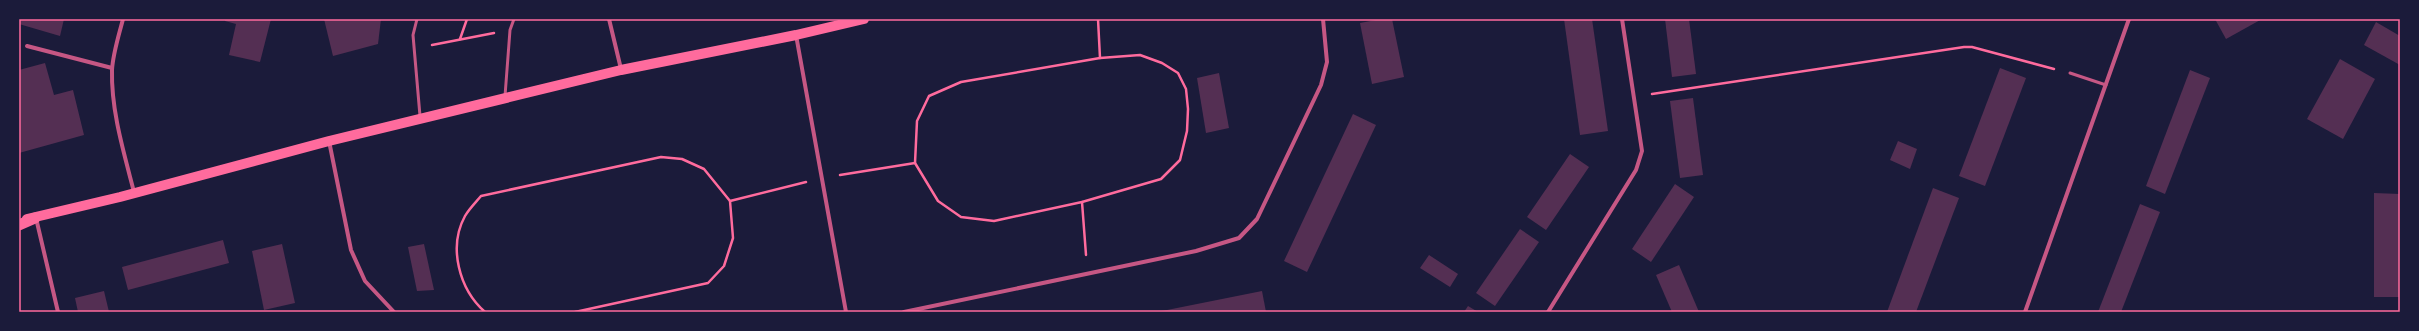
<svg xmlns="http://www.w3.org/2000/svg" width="2419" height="331" viewBox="0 0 2419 331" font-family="'Source Sans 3',sans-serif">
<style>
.building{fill:#542f53}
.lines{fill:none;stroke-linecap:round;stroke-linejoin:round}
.path{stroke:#ff6b9d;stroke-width:2.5}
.service{stroke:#c65784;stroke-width:3}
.minor{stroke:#c65784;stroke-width:4}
.primary{stroke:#ff6b9d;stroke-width:10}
.trunk{stroke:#ff6b9d;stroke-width:11}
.neatline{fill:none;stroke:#ff6b9d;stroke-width:1.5}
</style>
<rect width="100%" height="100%" fill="#1b1b3a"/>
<g class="building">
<path d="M19,19h45l-4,17 -41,-12z"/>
<path d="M225,19h46l-11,43 -31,-7 7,-31 -11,-3z"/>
<path d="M324,19h57l-3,25 -45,12z"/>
<path d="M1381,19h11l12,58 -32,7 -12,-61z"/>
<path d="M1564,19h28l16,112 -28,4z"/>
<path d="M1665,19h24l7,55 -24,3z"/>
<path d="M2215,19h47l-36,20z"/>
<path d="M2376,22l24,14v29l-36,-20z"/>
<path d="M2340,59l35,20 -32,60 -36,-20z"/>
<path d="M45,63l9,32 19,-5 11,45 -65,18v-83z"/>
<path d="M2000,68l26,10 -41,108 -26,-10z"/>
<path d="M2190,70l20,8 -45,116 -19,-8z"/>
<path d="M1219,73l10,55 -23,5 -9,-55z"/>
<path d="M1693,98l10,77 -23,3 -10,-77z"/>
<path d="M1353,114l23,11 -69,147 -23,-11z"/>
<path d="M1898,141l19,8 -7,20 -20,-9z"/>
<path d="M1570,154l19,13 -43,63 -19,-13z"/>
<path d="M1675,184l19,13 -43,65 -19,-13z"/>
<path d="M1933,188l26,10 -43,114h-29z"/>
<path d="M2374,193l26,1v103h-26z"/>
<path d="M2140,204l20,8 -39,100h-23z"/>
<path d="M1520,229l19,13 -44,64 -19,-13z"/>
<path d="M223,240l6,23 -101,27 -6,-23z"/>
<path d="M282,244l13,59 -31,7 -12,-59z"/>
<path d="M424,244l10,46 -17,1 -9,-44z"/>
<path d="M1429,255l29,19 -8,13 -30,-19z"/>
<path d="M1679,265l20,47h-27l-16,-37z"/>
<path d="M104,291l5,21h-31l-3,-14z"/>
<path d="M1262,291l4,21h-104v-1z"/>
<path d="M1468,306l10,6h-14z"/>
</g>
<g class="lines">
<g class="path">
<path d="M1098,19l2,39"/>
<path d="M460,39l7,-20"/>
<path d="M432,45l62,-12"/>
<path d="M1140,55l22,8 16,10 8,16 2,20 -1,22 -7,29 -19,19 -79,23 -88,19 -33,-4 -23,-16 -23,-38 2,-42 12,-25 32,-14 139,-24z"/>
<path d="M1652,94l312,-47h8l82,22"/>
<path d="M840,175l75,-12"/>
<path d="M730,201l76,-19"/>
<path d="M1082,202l4,53"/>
<path d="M485,312c-26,-23 -37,-65 -20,-96 4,-7 11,-14 16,-20l180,-39 21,2 22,10 26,32 3,37 -9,28 -16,17 -133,29"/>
</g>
<g class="service">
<path d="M417,19l-4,16 7,81"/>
<path d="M2070,73l36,12"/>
<path d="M505,96l5,-66 4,-11"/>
</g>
<g class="minor">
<path d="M123,19c-4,16 -10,34 -11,51 -1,41 12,83 22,122"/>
<path d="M609,19l12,50"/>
<path d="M796,35l50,277"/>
<path d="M27,46l85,22"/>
<path d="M329,141l22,109 14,31 29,31"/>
<path d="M36,218l22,94"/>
<path d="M904,312l292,-61 43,-13 18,-19 64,-134 6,-23 -4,-43"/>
<path d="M1548,312l88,-142 6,-19 -20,-132"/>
<path d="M2025,312l104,-293"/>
</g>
<path class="primary" d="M27,219l93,-22 209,-56 292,-71 175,-35 68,-16"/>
<path class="trunk" d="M19,225l16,-7"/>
</g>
<rect width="2419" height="331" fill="none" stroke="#1b1b3a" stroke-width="40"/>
<rect x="20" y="20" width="2379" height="291" class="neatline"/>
</svg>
